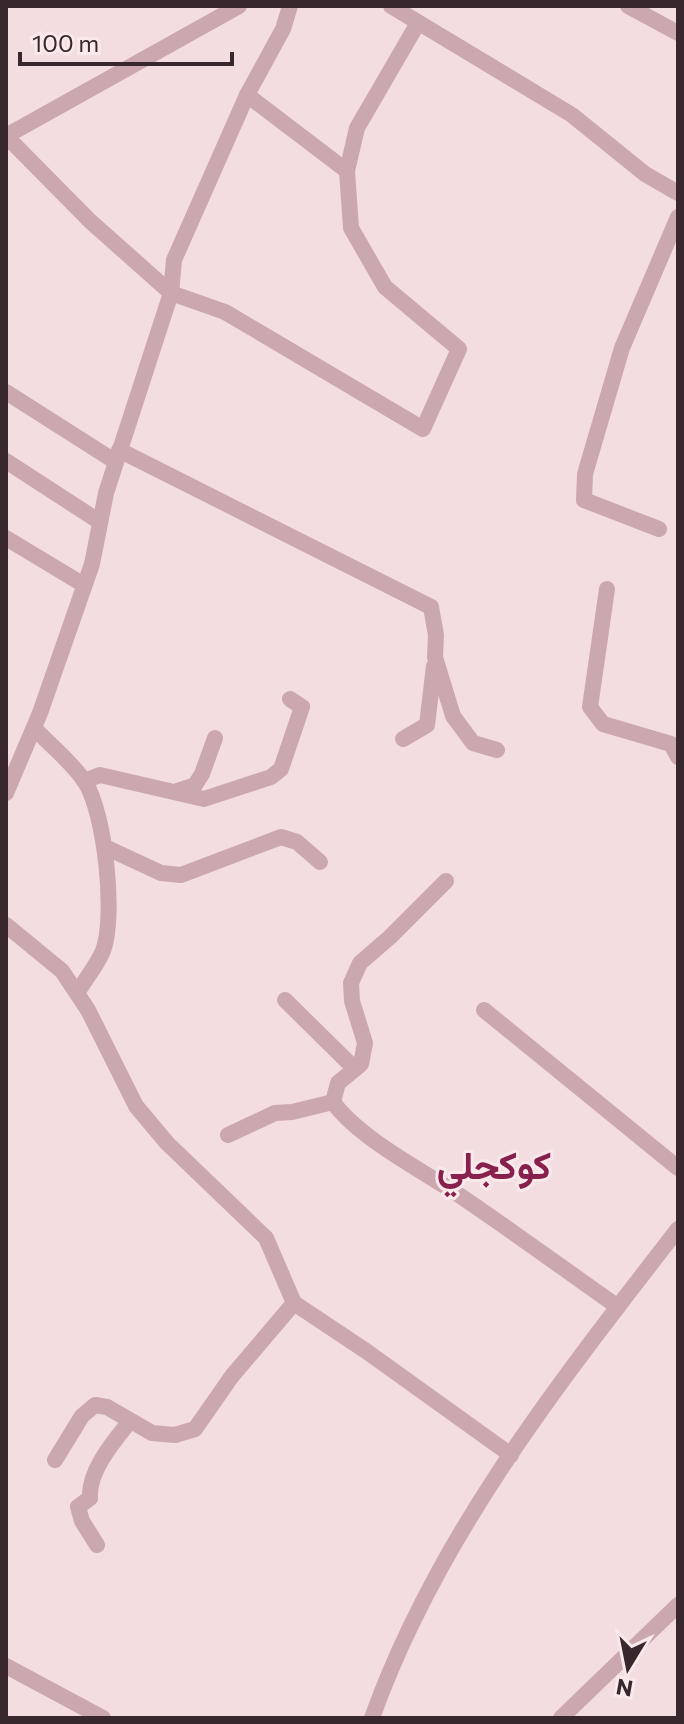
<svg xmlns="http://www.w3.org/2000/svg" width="684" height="1724" viewBox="0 0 684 1724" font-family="Commissioner,Vazirmatn,sans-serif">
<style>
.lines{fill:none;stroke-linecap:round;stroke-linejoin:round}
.minor{stroke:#cba8af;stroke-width:16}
.labels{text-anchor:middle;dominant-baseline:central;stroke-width:6;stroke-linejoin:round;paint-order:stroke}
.district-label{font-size:38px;font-weight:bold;fill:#88204d;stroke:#fae9eb}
</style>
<rect width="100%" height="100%" fill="#f3dde0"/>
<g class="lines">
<g class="minor">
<path d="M391,6l181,109 73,59 33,19"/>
<path d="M628,6l50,27"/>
<path d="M247,95l100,76"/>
<path d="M6,136l84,85 81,72 54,19 198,117 36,-80 -74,-62 -34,-59 -4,-57 10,-43 61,-105"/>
<path d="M6,136l233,-130"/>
<path d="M6,392l110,70"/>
<path d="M119,450l312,157 5,28 -1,22 18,59 20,27 24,7"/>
<path d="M6,461l94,61"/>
<path d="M659,529l-75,-29 1,-26 37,-126 56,-131"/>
<path d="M6,538l78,47"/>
<path d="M607,589l-17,118 13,17 68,20 7,13"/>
<path d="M34,728c16,17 38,34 51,54 20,31 31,134 18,169 -6,14 -18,29 -26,42"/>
<path d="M403,739l24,-14 7,-59"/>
<path d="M84,781l16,-6 104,24 67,-22 10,-8 21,-62 -12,-8"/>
<path d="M177,791l18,-6 7,-11 13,-36"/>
<path d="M6,793l34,-80 52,-149 14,-71 65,-200 3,-33 73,-165 36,-66 7,-23"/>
<path d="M105,847l56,26 20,2 100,-38 16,5 23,20"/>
<path d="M446,881l-56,56 -30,26 -9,20 1,18 13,42 -4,21 -23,19 -5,19c25,35 86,67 123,91 55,37 108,76 162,114"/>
<path d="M6,925l56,46 26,39 48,96 31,37 99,95 28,65 72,48 145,104"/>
<path d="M285,1000l70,69"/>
<path d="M484,1010l194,158"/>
<path d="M228,1135l47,-22 17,-1 41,-10"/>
<path d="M55,1460l27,-44 13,-11 12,2 45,26 23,2 20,-6 37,-53 62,-73"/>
<path d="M97,1545l-15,-24 -4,-14 12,-9c-2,-27 24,-57 40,-77"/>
<path d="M6,1666l97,52"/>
<path d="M372,1718c65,-182 189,-338 306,-489"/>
<path d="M561,1718l117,-113"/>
</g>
</g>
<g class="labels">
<g class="district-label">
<text x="494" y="1163">كوكجلي</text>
</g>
</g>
<rect width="684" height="1724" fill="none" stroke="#38282e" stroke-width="16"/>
<g transform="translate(628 1668) rotate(190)" stroke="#fae9eb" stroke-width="6" paint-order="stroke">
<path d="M0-6L14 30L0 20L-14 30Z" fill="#38282e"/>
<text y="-12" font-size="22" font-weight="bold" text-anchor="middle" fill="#38282e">N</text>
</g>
<path d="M20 52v12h212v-12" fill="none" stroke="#38282e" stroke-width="4"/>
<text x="32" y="52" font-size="24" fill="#38282e" stroke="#fae9eb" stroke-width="6" paint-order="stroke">100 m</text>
</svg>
